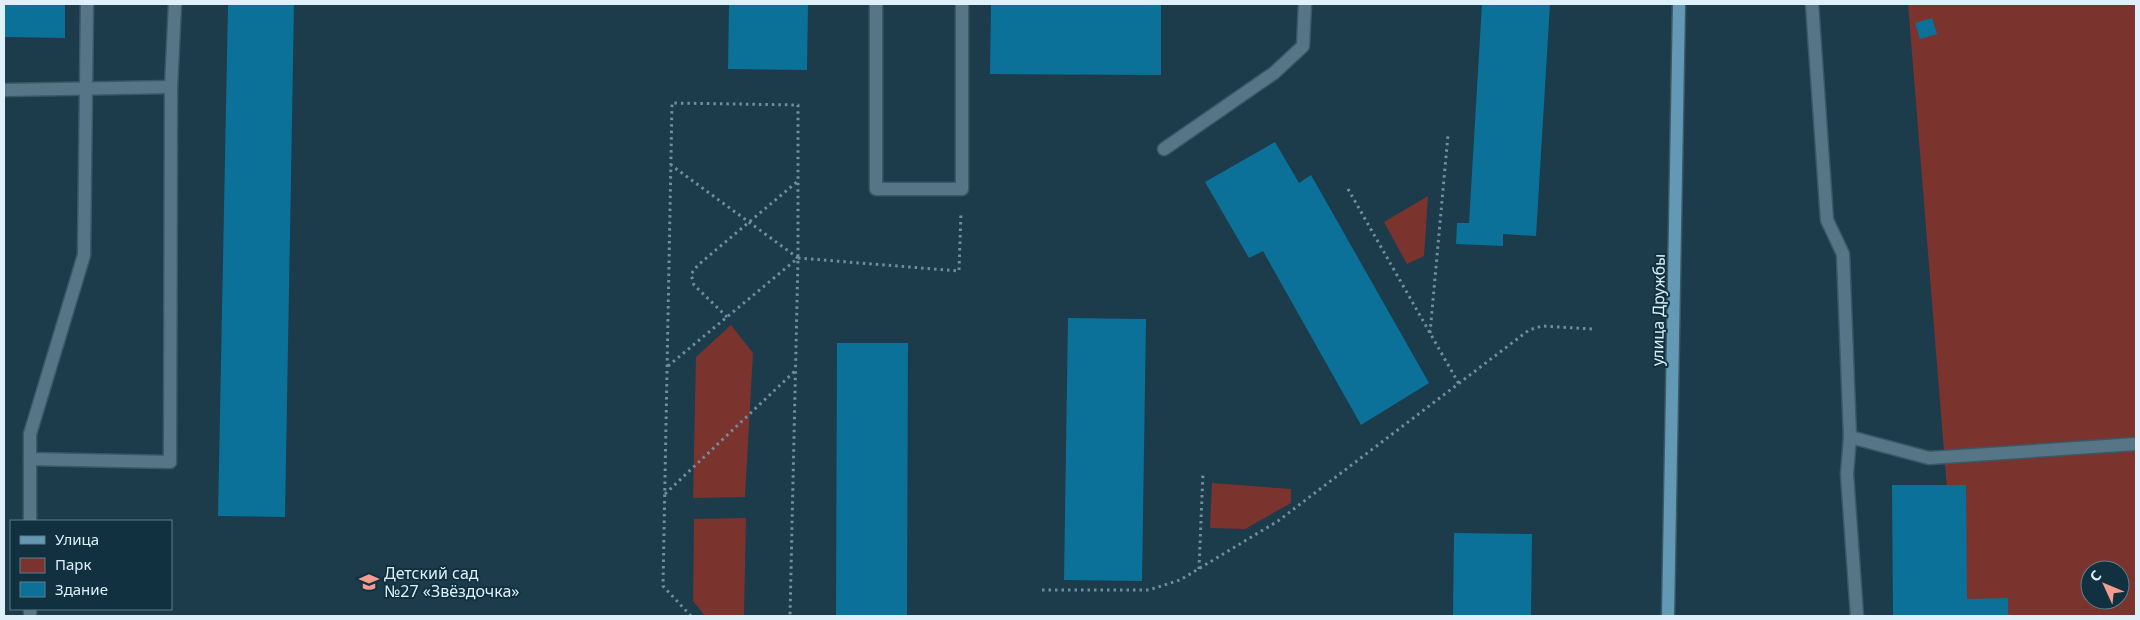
<svg xmlns="http://www.w3.org/2000/svg" width="2140" height="620" viewBox="0 0 2140 620" font-family="'Noto Sans',sans-serif">
<style>
.green{fill:#7b332e;fill-rule:evenodd}
.building{fill:#0c7198}
.lines{fill:none;stroke-linecap:round;stroke-linejoin:round}
.lane-casing{stroke:#3b5867;stroke-width:15}
.secondary-casing{stroke:#3b5867;stroke-width:15}
.path{stroke:#738d9a;stroke-width:3;stroke-dasharray:2.5 4;stroke-linecap:butt}
.lane{stroke:#567688;stroke-width:12}
.secondary{stroke:#6499b5;stroke-width:12}
.labels{text-anchor:middle;dominant-baseline:central;stroke-width:4;stroke-linejoin:round;paint-order:stroke}
.street-label{font-size:16px;fill:#def0fa;stroke:#113140}
.poi-label{font-size:16px;fill:#def0fa;stroke:#113140;text-anchor:start}
</style>
<rect width="100%" height="100%" fill="#1c3b4b"/>
<g class="green">
<path d="M1908,4h228v612h-193l5,-115zM2090,570h30v30h-30z"/>
<path d="M1428,196l-4,60 -17,8 -23,-42z"/>
<path d="M731,325l22,28 -8,144 -52,1 3,-141z"/>
<path d="M1212,483l79,6v14l-46,26 -35,-1z"/>
<path d="M746,518l-2,97 -39,1 -12,-15 1,-82z"/>
</g>
<g class="building">
<path d="M4,4h61v34l-61,-1z"/>
<path d="M228,4h66l-9,513 -67,-1z"/>
<path d="M729,4h79l-1,66 -79,-1z"/>
<path d="M991,4h170v71l-171,-1z"/>
<path d="M1482,4h68l-14,232 -33,-2v12l-47,-2 1,-21h12z"/>
<path d="M1932,18l5,16 -17,5 -5,-16z"/>
<path d="M1275,142l24,41 12,-8 118,208 -68,42 -98,-174 -14,7 -44,-76z"/>
<path d="M1068,318l78,1 -4,262 -78,-1z"/>
<path d="M837,343h71l-1,273h-71z"/>
<path d="M1892,485h74l1,114 41,-1v18h-115z"/>
<path d="M1454,533l78,1 -1,82h-78z"/>
</g>
<g class="lines">
<defs>
<g id="lane">
<path d="M876,4v185h86v-185"/>
<path d="M1812,4l15,216 16,34 7,183 -3,37 10,142"/>
<path d="M4,90l167,-3"/>
<path d="M1164,149l110,-76 29,-27 2,-42"/>
<path d="M1850,437l79,21 207,-14"/>
<path d="M30,459l140,3 1,-375 4,-83"/>
<path d="M30,521v-87l54,-179 3,-251"/>
<path d="M30,616v-7"/>
</g>
<path id="secondary" d="M1668,616l11,-612"/>
</defs>
<use href="#lane" class="lane-casing"/>
<use href="#secondary" class="secondary-casing"/>
<g class="path">
<path d="M1348,189l111,195"/>
<path d="M798,258l161,13 2,-59"/>
<path d="M727,317l-33,-32 -3,-11 7,-9 100,-84"/>
<path d="M1430,333l18,-198"/>
<path d="M668,366l130,-108 -127,-93"/>
<path d="M665,494l130,-123"/>
<path d="M1199,569l4,-97"/>
<path d="M1042,590h107l31,-10 98,-59 251,-191 13,-4 50,3"/>
<path d="M691,616l-28,-30 9,-483 126,2v153l-8,358"/>
</g>
<use href="#lane" class="lane"/>
<use href="#secondary" class="secondary"/>
</g>
<defs>
<symbol id="school-bare" viewBox="-9 -9 18 18"><path d="M0-5L7-2L0 1L-7-2ZM-4 1L0 2.5L4 1V4Q0 6-4 4Z" fill="#f59c92" stroke="#113140" stroke-width="2.5" paint-order="stroke"/></symbol>
</defs>
<g fill-rule="evenodd">
<use href="#school-bare" x="355" y="568" width="28" height="28"/>
</g>
<g class="labels">
<g class="street-label">
<text transform="translate(1658 310) rotate(-89)">улица Дружбы</text>
</g>
<g class="poi-label">
<text x="384" y="573">Детский сад<tspan x="384" dy="18">№27 «Звёздочка»</tspan></text>
</g>
</g>
<rect width="2140" height="620" fill="none" stroke="#def0fa" stroke-width="10"/>
<rect x="10" y="520" width="162" height="90" fill="#113140" stroke="#637d8a"/>
<rect x="20" y="536" width="25" height="8" fill="#6499b5" stroke="#637d8a"/>
<text x="55" y="545" font-size="15" fill="#def0fa">Улица</text>
<rect x="20" y="558" width="25" height="15" fill="#7b332e" stroke="#637d8a"/>
<text x="55" y="570" font-size="15" fill="#def0fa">Парк</text>
<rect x="20" y="582" width="25" height="15" fill="#0c7198" stroke="#637d8a"/>
<text x="55" y="595" font-size="15" fill="#def0fa">Здание</text>
<g transform="translate(2105 585) rotate(314)"><circle r="24" fill="#113140" stroke="#637d8a"/>
<path d="M0-4L9 19L0 12L-9 19Z" fill="#f59c92"/>
<text y="-8" font-size="14" font-weight="bold" text-anchor="middle" fill="#def0fa">С</text>
</g>
</svg>
